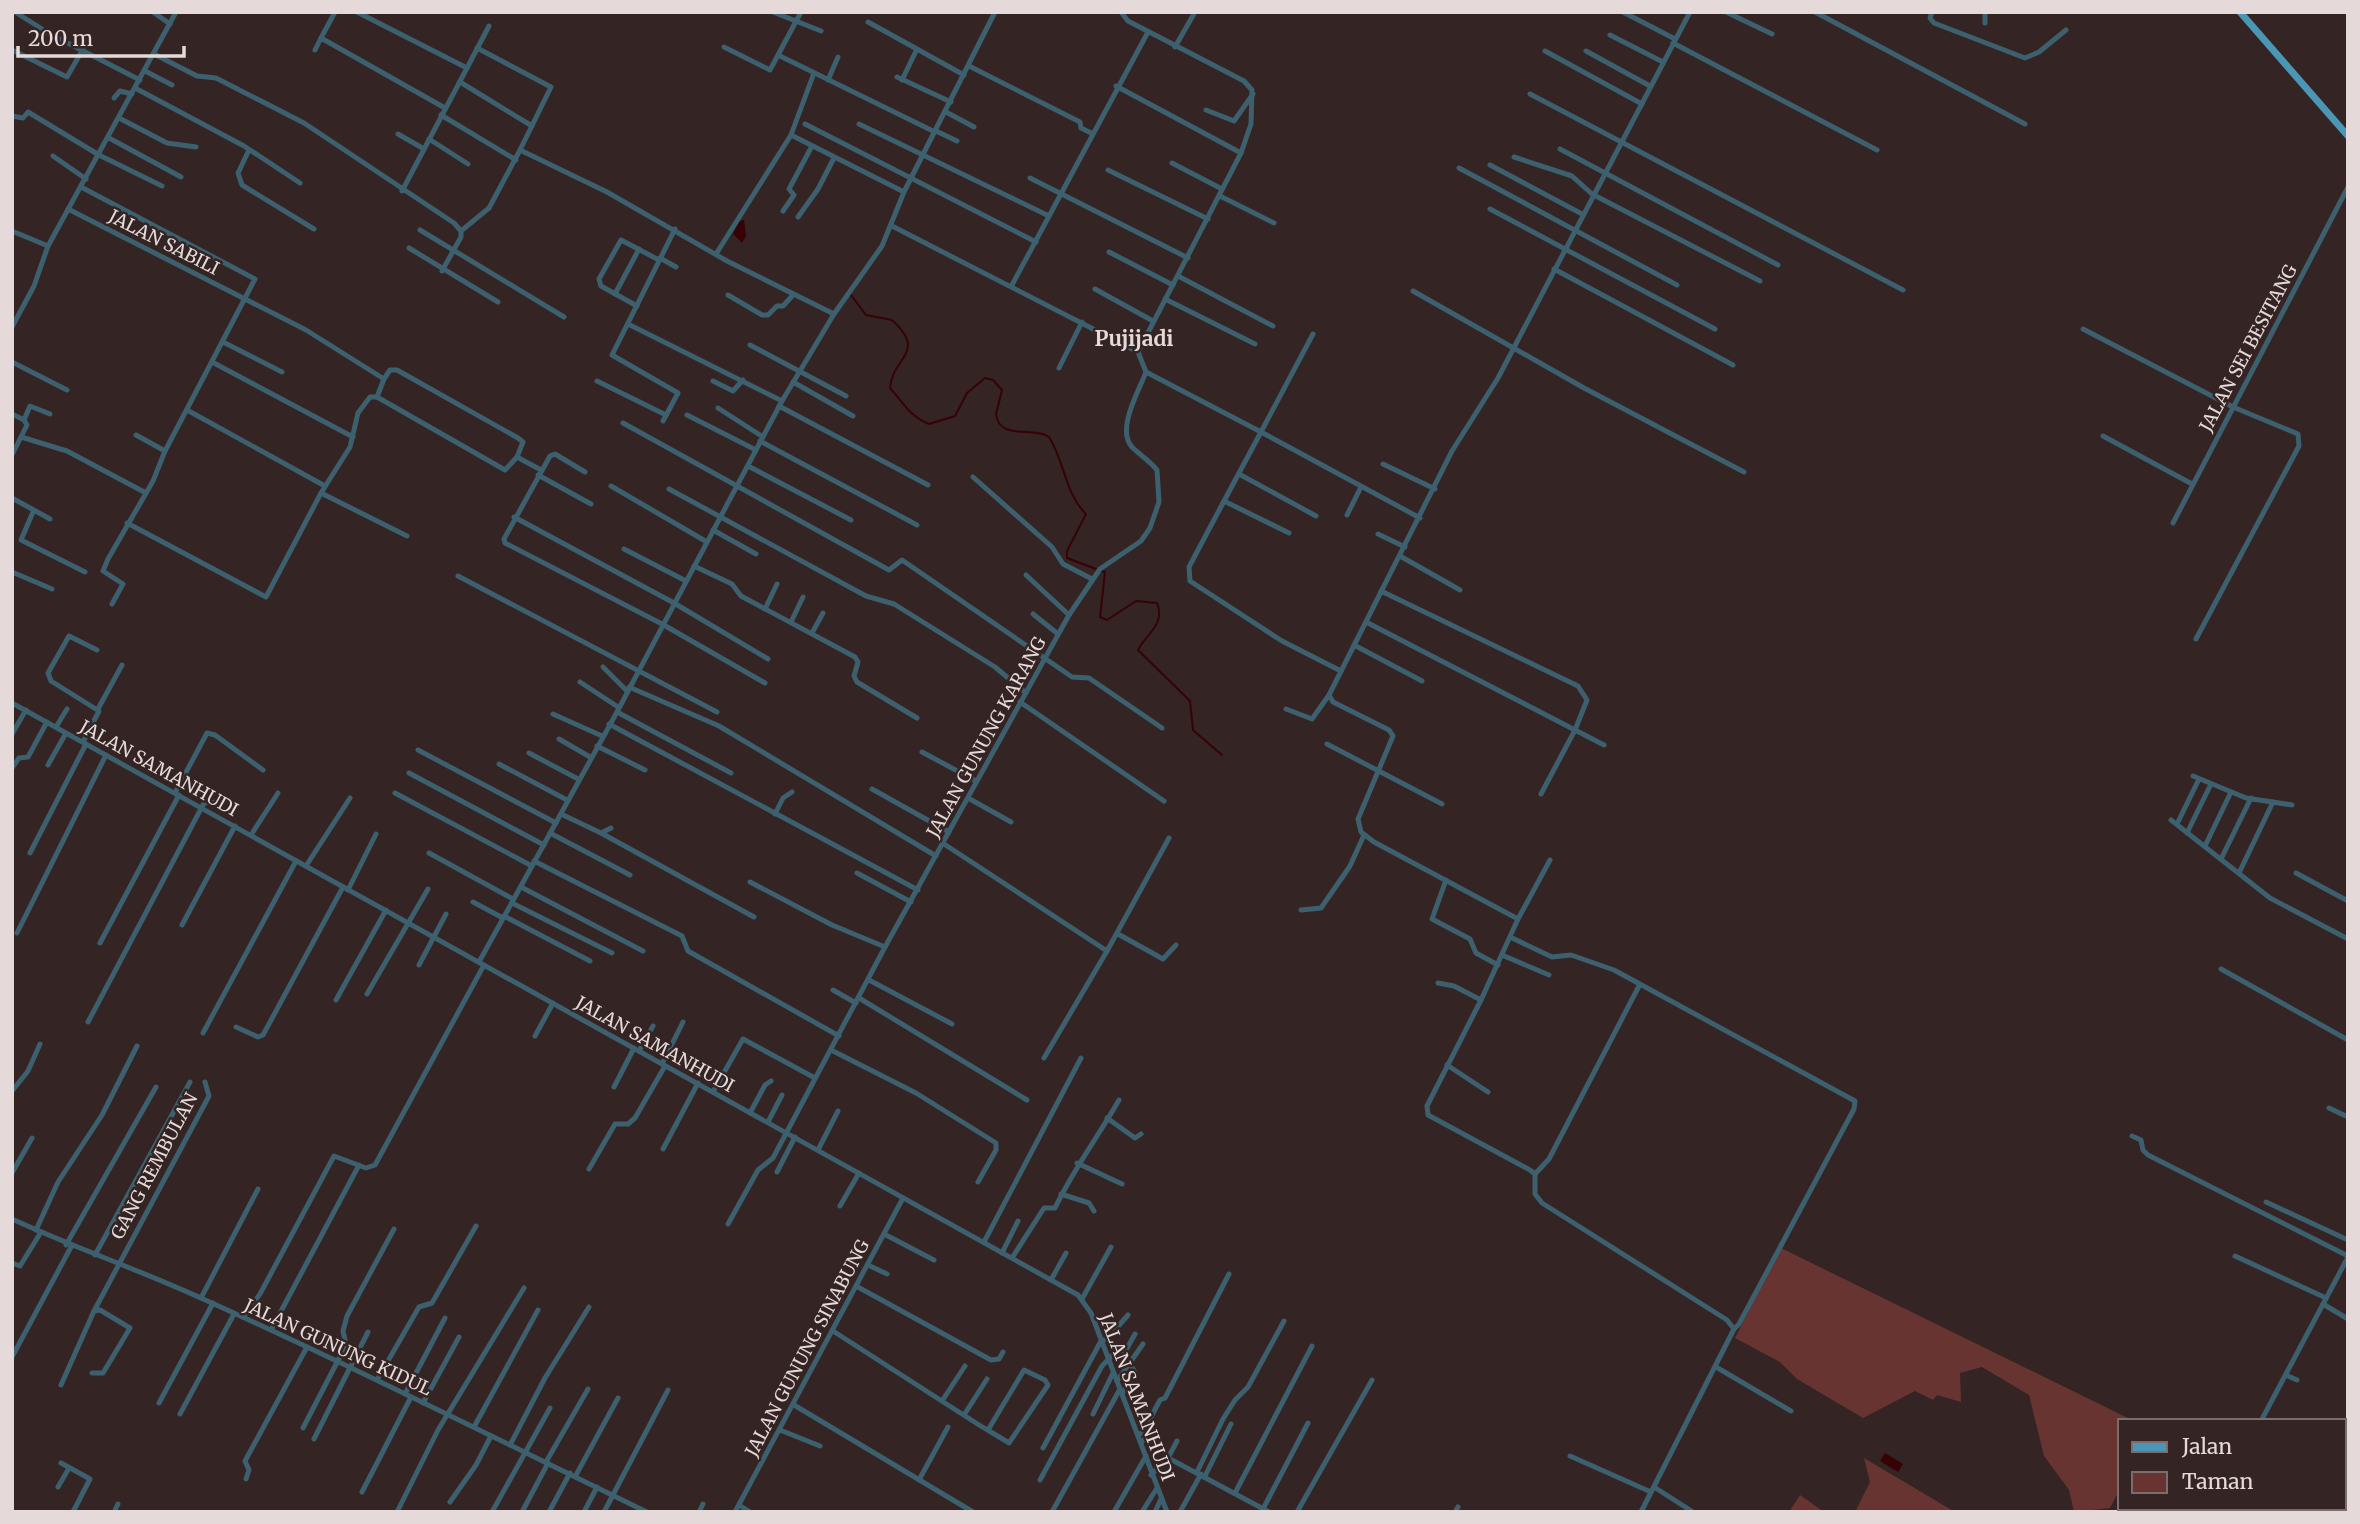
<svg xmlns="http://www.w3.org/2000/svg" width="2360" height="1524" viewBox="0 0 2360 1524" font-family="Merriweather,serif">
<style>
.green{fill:#683431}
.water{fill:#370205}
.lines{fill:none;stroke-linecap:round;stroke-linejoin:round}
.stream{stroke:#370205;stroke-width:2}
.minor{stroke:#3d606f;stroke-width:5}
.major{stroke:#4a96b4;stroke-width:7}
.labels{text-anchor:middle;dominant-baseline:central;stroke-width:5;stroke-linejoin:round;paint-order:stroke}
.street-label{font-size:18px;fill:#e5dad9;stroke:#342423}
.quarter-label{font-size:21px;font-weight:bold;fill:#e5dad9;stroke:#342423}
</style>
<rect width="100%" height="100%" fill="#342423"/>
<g class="green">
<path d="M1781,1248l353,173h-14v68l-10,19 -36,4 -5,-22 -25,-34 -15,-61 -47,-28 -22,6 1,29 -24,-7 -4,5 -18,-9 -52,27 -66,-39 -17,-17 -45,-24z"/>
<path d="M1864,1458l91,54h-100l15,-30z"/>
<path d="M1800,1495l24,17h-35z"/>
<path d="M2253,1508h67l7,4h-76z"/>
</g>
<g class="water">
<path d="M744,220l2,16 -4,7 -9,-9 6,-13z"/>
<path d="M1885,1453l18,11 -5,8 -18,-11z"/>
</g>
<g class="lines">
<g class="stream">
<path d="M851,295l15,20 26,5c36,33 0,37 -2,68 14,15 19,28 39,36l26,-8 12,-23 18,-15 8,2 9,10 -6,24c3,27 37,12 53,23 16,25 16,57 37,77l-19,37v7l29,11"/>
<path d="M1101,571l4,1 -5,45 7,3 29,-19 21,2c9,21 -11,31 -19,47l52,51 3,29 29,25"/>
</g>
<g class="minor">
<path d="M15,12l35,22 90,46"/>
<path d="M153,12l17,12"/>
<path d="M335,12l-14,26 124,70"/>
<path d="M357,12l110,56 22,-42"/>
<path d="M773,12l48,19"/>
<path d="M1121,12l7,9 116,60 8,9 -1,34 -10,29 -103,199 8,20 115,60 -37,69 65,32"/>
<path d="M1623,12l52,27"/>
<path d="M1690,12l-192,366 -46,73 -123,244 4,7 56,28 4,6 -35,83 3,13 13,10 144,77 -37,81 -54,106 1,9 102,55 5,4v20l7,9 185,117 7,9"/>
<path d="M1726,12l46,22"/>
<path d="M1815,12l210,112"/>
<path d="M1932,12l-2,6 4,5 91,35 14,-6 27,-22"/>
<path d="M1985,12v11"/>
<path d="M868,22l96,53"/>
<path d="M1610,35l53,27"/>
<path d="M1673,43l204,107"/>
<path d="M724,47l46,23 31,-58"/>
<path d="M1175,47l20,-35"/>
<path d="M477,48l74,39 -31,63 87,42 120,69 107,53"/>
<path d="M12,50l55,27 16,-28"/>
<path d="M315,50l6,-12"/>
<path d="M1545,51l97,53"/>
<path d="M1586,51l64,35"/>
<path d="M154,54l43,22 19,2 88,45 150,100 7,8v6l-19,34"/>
<path d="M780,56l155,76"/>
<path d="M969,66l111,56 1,6 10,5"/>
<path d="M145,71l27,14"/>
<path d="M897,77l54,25"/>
<path d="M828,80l10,-23"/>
<path d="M902,80l14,-29"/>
<path d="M460,82l72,44"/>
<path d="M1116,86l125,67"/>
<path d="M135,88l109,58 56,37"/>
<path d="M1530,94l373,196"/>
<path d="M114,98l6,-7 12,3"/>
<path d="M1206,110l28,11 19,-27"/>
<path d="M946,112l28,15"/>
<path d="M441,115l75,45"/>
<path d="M12,116l11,2 5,-6 71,43 63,31"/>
<path d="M119,118l48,25 29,4"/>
<path d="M805,124l231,118"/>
<path d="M859,124l190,92"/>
<path d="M936,131l21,10"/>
<path d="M398,134l26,15"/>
<path d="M791,135l113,57"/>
<path d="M109,138l72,39"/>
<path d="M429,139l39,25"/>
<path d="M1560,149l218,116"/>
<path d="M249,150l-11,23 4,12 72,44"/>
<path d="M53,156l33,23"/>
<path d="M1514,157l58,19 20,18 168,87"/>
<path d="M1172,163l50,26"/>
<path d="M1490,165l92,49"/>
<path d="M1459,168l218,117"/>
<path d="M1108,170l100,49"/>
<path d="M1030,178l158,80"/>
<path d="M81,187l174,92 -90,172 -12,30 -45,78 -5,12 20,13 -11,20"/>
<path d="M402,191l65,-123"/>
<path d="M1220,196l54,27"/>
<path d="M68,209l238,121 78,49 -7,18 128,73 12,-13 6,-15 -5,-4 -121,-68h-7l-6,9"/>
<path d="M1490,209l225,120"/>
<path d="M783,211l11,-16 -5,-6 23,-43"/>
<path d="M798,217l20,-28 16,-31"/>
<path d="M892,226l246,126"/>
<path d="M420,230l144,87"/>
<path d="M12,231l36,15"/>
<path d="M461,231l28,-23 31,-58"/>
<path d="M409,248l89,54"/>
<path d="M1109,252l64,33"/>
<path d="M716,254l75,-119 23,-62"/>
<path d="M660,258l16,9"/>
<path d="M1554,269l179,96"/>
<path d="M1178,276l95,50"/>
<path d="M1012,285l136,-253"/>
<path d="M1095,289l58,32"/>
<path d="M1413,291l171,97 160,84"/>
<path d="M615,294l24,-45"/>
<path d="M728,295l34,20h6l9,-9h6l10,-11"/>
<path d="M1165,299l90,45"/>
<path d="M637,306l-36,-20 -2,-7 22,-39 38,20"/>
<path d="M628,324l154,77"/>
<path d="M12,327l22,-41 14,-40 128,-234"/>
<path d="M2083,329l150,78 65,27 1,12 -103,193"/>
<path d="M1313,334l-52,98 159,86"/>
<path d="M223,342l59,30"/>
<path d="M750,345l96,51"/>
<path d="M12,362l55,28"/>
<path d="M212,362l141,75"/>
<path d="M1059,368l23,-46"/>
<path d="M597,381l69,34"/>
<path d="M713,381l20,10 10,-11"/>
<path d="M793,382l60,34"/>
<path d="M779,406l149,79"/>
<path d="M718,408l45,29"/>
<path d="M187,410l138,76"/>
<path d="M12,414l12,6"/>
<path d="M687,415l69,35"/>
<path d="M663,421l15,-28 -66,-38 63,-126"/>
<path d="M623,423l266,147 13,-10 170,117 17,1 73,50"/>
<path d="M136,435l29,16"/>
<path d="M2103,436l89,48"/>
<path d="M21,437l46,14 79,42"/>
<path d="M760,441l157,84"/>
<path d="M12,455l15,-30 -3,-5 6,-14 20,8"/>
<path d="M517,457l24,13"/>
<path d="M1383,464l52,25"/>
<path d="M748,466l103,54"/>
<path d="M585,472l-30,-18 -5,2 -46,83 1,4 157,81 103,59"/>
<path d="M1239,474l77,42"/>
<path d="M538,475l53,29"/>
<path d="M973,477l79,70 11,17 29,15"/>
<path d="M611,486l96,56"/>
<path d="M669,489l197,107 28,8 101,63 31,26"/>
<path d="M321,493l86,43"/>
<path d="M12,498l38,21"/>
<path d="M1224,501l-35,66 1,14 92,60 59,30"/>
<path d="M33,512l-12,28 64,32"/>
<path d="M1347,515l14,-28"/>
<path d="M514,517l160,86 94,56"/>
<path d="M127,523l139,74 55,-104 29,-46 8,-34 12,-16h7"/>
<path d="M2173,523l175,-336"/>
<path d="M713,530l43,24"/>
<path d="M1378,534l27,13"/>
<path d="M624,549l62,32"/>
<path d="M1400,556l60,34"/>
<path d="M694,566l38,18 9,12 114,61 3,5 -4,14 3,6 60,36"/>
<path d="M12,572l40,17"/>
<path d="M1026,575l43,40"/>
<path d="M458,576l259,136"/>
<path d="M1381,591l197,95 9,14 -12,30 -34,64"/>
<path d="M765,609l12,-25"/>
<path d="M1033,614l25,20"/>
<path d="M791,622l12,-25"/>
<path d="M1366,622l238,123"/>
<path d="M812,633l11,-20"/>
<path d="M1354,645l68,36"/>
<path d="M603,667l24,24"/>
<path d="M580,682l38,25"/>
<path d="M629,687l90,39 217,130"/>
<path d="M1020,702l144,99"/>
<path d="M12,703l1066,592 13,18 76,199"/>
<path d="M98,709l24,-44"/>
<path d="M1286,709l26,10 17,-24"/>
<path d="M617,712l114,61"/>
<path d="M553,714l49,22"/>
<path d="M609,724l309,166"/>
<path d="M56,727l11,-18"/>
<path d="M12,734l14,-24"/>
<path d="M559,739l31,18"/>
<path d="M83,742l16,-31 -48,-30 -3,-8 21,-37 28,14"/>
<path d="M1327,744l115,60"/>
<path d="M597,746l48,24"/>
<path d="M418,750l138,73"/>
<path d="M922,752l54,29"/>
<path d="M529,753l49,26"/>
<path d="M499,764l68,36"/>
<path d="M48,765l18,-32"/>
<path d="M12,768l7,-10 9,-1 19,-35"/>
<path d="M409,773l135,72"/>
<path d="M2193,776l53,22 46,7"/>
<path d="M872,789l77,43"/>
<path d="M175,793l32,-60 8,2 48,35"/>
<path d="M395,793l137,73"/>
<path d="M968,798l43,24"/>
<path d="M561,814l40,19 10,-5"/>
<path d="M775,814l8,-16 9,-6"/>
<path d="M2171,820l99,78 78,41"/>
<path d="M2177,824l22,-45"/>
<path d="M550,833l80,42"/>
<path d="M601,833l153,84"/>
<path d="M2187,833l24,-49"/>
<path d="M251,835l27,-42"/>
<path d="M944,844l163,107 62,-113"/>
<path d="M2205,846l26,-54"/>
<path d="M30,853l56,-109"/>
<path d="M429,853l84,46"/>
<path d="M2221,859l30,-61"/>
<path d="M534,861l148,75 6,15 151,85"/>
<path d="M306,866l44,-68"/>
<path d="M857,873l54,29"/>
<path d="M2239,873l34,-71"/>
<path d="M2296,873l52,28"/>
<path d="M1446,880l-14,39 38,20 6,14 22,12"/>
<path d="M750,882l82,43 53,22"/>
<path d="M521,887l122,64"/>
<path d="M348,890l28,-56"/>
<path d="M473,902l30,16"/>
<path d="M512,903l100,50"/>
<path d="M1301,910l20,-2 29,-42 14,-31"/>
<path d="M504,916l86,45"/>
<path d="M1518,919l32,-59"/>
<path d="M182,925l53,-99"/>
<path d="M17,933l89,-178"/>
<path d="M1118,934l45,25 13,-14"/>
<path d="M1510,937l42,20 19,-2 43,15 241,131 -1,8 -115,215 -5,5 -93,183"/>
<path d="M100,943l79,-148"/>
<path d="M1502,955l47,20"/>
<path d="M479,962l138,-250 165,-311 52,-87 48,-68 22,-54 91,-180"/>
<path d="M419,965l27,-51"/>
<path d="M2221,969l127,71"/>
<path d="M869,980l83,44"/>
<path d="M1438,983l16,3 27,14"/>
<path d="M833,990l23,13"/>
<path d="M367,994l61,-105"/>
<path d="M859,998l168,102"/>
<path d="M336,1000l50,-90"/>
<path d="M88,1022l116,-219 14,-1"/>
<path d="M236,1027l22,10 5,-2 80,-148"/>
<path d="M203,1033l93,-172"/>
<path d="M535,1036l18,-33"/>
<path d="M831,1050l85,43 80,50v7l-18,32"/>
<path d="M639,1051l14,-25"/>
<path d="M1044,1058l63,-107"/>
<path d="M662,1064l21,-42"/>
<path d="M1447,1065l41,27"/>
<path d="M614,1087l20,-39"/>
<path d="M12,1091l16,-20 12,-27"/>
<path d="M713,1092l30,-53 72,39"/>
<path d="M2329,1108l19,9"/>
<path d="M750,1113l15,-28 6,-4"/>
<path d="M1107,1118l28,20 6,-4"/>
<path d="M768,1122l14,-27"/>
<path d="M2132,1136l9,4 2,10 5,5 200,101"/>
<path d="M663,1149l35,-66"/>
<path d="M818,1150l20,-39"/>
<path d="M1077,1163l45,21"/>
<path d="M589,1169l26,-45h13l7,-6 30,-52"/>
<path d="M777,1172l18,-35"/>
<path d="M12,1173l20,-35"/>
<path d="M1535,1174l14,-15 90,-173"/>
<path d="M1061,1194l28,9 5,8"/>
<path d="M2266,1202l82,38"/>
<path d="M840,1206l19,-33"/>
<path d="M12,1219c63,29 128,51 191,80 149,67 296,141 444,213"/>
<path d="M728,1224l30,-54 15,-12 112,-211 184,-332 31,-46 41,-28 9,-13 9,-26 -2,-32c-7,-9 -17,-15 -25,-23 -16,-18 7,-56 14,-75"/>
<path d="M36,1230l22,-48 44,-67 35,-69"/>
<path d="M884,1234l50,26"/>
<path d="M984,1242l97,-184"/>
<path d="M66,1245l90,-158"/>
<path d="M1002,1253l16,-32"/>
<path d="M95,1255l95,-173"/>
<path d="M2235,1256l91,42"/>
<path d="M1012,1258l32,-50h11c19,-40 43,-71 64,-108"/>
<path d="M12,1263l8,3 21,-34"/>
<path d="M868,1265l19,9"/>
<path d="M1051,1280l15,-27"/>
<path d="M856,1286l135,74 8,-1 4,-7"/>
<path d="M201,1298l57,-109"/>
<path d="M1082,1299l29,-52"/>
<path d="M2323,1304l25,15"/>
<path d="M243,1317l17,-23 74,-138 32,12 9,-3 109,-200"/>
<path d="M271,1330l88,-165"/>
<path d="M833,1331l143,92c11,7 22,13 33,20l39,-58 -3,-5 -21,-10 -36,60"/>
<path d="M12,1357l59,-110"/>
<path d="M1716,1367l75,44"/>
<path d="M92,1373h11l27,-45 -30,-18 -6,1 115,-215 -4,-14"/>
<path d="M2286,1375l11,5"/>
<path d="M377,1380l42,-73 13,-4 44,-77"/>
<path d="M1117,1381l26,-37"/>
<path d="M61,1385l33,-74"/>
<path d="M405,1394l40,-76"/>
<path d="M1122,1394l13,-22 -5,-8"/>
<path d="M942,1401l23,-35"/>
<path d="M159,1403l54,-100"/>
<path d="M423,1403l36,-66"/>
<path d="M794,1405l179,107"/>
<path d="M180,1414l54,-100"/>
<path d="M1093,1414l20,-41"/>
<path d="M964,1415l23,-36"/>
<path d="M2261,1421l87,-164"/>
<path d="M474,1427l64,-117"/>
<path d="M303,1428l43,-83 -3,-14 4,-15 47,-87"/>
<path d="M780,1430l40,16"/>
<path d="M1138,1435l5,-3 17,-32 5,-2 64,-124"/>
<path d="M314,1439l54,-107"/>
<path d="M1141,1443l10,-12 -4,-7"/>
<path d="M510,1445l35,-67 44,-71"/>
<path d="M1043,1448l58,-107 6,-2 21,-24"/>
<path d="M1570,1456l81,36"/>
<path d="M1167,1460l10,-19"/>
<path d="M546,1462l42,-73"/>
<path d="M61,1463l29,16 -17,33"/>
<path d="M1197,1472l26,-53 12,-19 13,-13 36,-66"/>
<path d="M576,1475l42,-77"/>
<path d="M1151,1475l13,-13 8,-2 97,52"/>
<path d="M1205,1476l26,-52"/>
<path d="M246,1479l3,-9 -4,-9 62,-114"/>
<path d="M919,1480l29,-53"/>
<path d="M1040,1480l62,-114 15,-16 8,2 10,-18"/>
<path d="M58,1487l11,-19"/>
<path d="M1654,1487l39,25"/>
<path d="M362,1492l49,-95"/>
<path d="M1235,1493l77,-147"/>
<path d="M450,1502l26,-37 15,-29"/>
<path d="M739,1505l11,7"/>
<path d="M1263,1509l45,-86"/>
<path d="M114,1512l4,-8"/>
<path d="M397,1512l41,-82 86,-142"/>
<path d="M492,1512l58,-104"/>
<path d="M522,1512l26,-49"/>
<path d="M549,1512l21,-39"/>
<path d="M584,1512l13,-25"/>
<path d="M604,1512l64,-122"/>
<path d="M699,1512l4,-8"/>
<path d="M735,1512l168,-314"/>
<path d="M1052,1512l68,-123"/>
<path d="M1114,1512l32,-56"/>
<path d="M1142,1512l15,-24"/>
<path d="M1155,1512l6,-13"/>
<path d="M1180,1512l21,-38"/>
<path d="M1297,1512l75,-132"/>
<path d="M1455,1512l3,-5"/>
<path d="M2215,1512l2,-4"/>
</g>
<path class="major" d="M2240,12l108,124"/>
</g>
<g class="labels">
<g class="street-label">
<text transform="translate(164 242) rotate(27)">JALAN SABILI</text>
<text transform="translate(2248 348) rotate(-62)">JALAN SEI BESITANG</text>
<text transform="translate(986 737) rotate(-61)">JALAN GUNUNG KARANG</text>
<text transform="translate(159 768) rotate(29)">JALAN SAMANHUDI</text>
<text transform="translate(655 1044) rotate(29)">JALAN SAMANHUDI</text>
<text transform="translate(154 1166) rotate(-62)">GANG REMBULAN</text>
<text transform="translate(338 1347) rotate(25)">JALAN GUNUNG KIDUL</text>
<text transform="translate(807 1348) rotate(-62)">JALAN GUNUNG SINABUNG</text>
<text transform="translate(1137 1397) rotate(69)">JALAN SAMANHUDI</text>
</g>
<g class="quarter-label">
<text x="1134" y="338">Pujijadi</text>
</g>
</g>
<rect width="2360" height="1524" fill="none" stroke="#e5dad9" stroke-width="28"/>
<rect x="2118" y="1419" width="228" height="91" fill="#342423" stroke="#7b6d6c" stroke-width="2"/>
<rect x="2132" y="1442" width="35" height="10" fill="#4a96b4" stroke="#7b6d6c" stroke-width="2"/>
<text x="2182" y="1454" font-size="21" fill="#e5dad9">Jalan</text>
<rect x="2132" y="1472" width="35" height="21" fill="#683431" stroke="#7b6d6c" stroke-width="2"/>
<text x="2182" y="1489" font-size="21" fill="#e5dad9">Taman</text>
<path d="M18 46v10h166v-10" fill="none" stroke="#e5dad9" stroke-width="3.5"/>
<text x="28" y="46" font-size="21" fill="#e5dad9" stroke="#342423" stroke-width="5" paint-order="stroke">200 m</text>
</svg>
